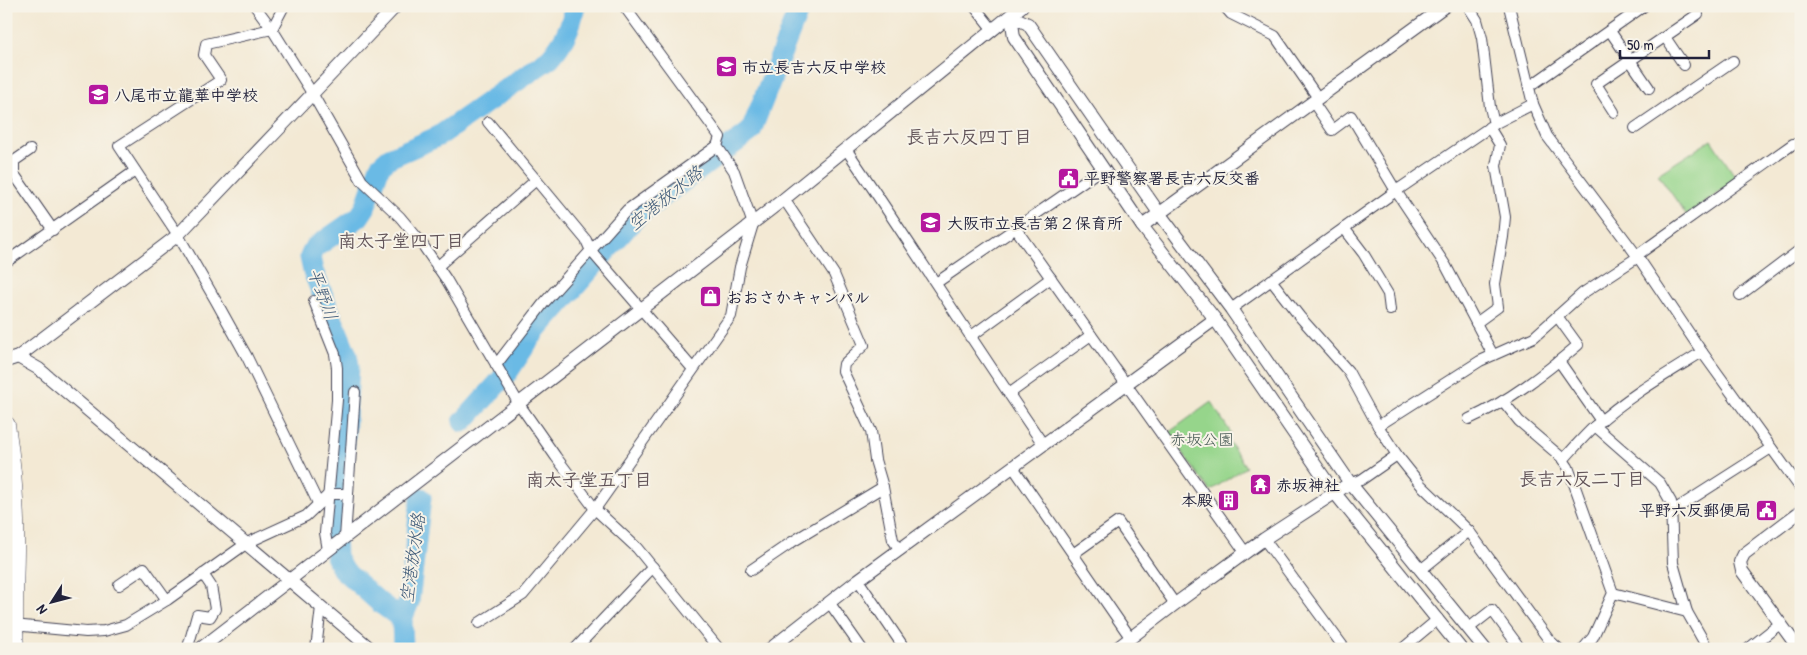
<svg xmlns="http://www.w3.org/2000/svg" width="1807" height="655" viewBox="0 0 1807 655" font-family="'Patrick Hand','Klee One',sans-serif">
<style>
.green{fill:#96d58b;stroke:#5c7c63}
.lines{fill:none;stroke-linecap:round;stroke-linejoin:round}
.river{stroke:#6abae5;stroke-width:21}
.minor-casing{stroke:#414052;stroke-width:12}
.tertiary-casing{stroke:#414052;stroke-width:14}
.trunk-casing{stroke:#414052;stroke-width:19}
.minor{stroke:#fff;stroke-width:10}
.tertiary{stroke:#fff;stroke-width:12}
.trunk{stroke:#fff;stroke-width:18}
.labels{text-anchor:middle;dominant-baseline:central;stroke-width:4;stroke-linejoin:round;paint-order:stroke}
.poi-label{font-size:16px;font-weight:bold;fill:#22223b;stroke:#f7f3e8;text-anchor:start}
.park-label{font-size:16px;fill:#455853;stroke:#f7f3e8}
.neighbourhood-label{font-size:18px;font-weight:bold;fill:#625459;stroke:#f7f3e8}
.water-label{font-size:18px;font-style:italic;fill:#3b5776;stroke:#f7f3e8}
</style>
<rect width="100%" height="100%" fill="#f7f3e8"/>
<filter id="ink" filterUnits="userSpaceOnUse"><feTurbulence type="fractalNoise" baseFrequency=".02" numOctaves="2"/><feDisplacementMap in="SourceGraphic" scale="10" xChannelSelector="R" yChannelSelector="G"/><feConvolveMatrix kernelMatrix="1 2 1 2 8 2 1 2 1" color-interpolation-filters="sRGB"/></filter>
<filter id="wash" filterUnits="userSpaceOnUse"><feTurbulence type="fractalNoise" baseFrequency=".0096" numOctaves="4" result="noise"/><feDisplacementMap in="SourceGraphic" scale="20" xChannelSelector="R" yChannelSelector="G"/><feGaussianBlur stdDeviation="1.12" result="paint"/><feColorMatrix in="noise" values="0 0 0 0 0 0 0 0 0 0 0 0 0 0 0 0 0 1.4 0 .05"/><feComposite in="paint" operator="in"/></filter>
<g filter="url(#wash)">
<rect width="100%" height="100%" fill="#f3e9d4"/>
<g class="green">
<path d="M1711,140l26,39 -50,37 -29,-42z"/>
<path d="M1211,402l20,31 -5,4 20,30 -36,24 -42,-58z"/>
</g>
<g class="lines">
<g class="river">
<path d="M463,422l45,-50 23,-35 106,-121 114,-85 49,-125"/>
<path d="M402,619l7,-17 12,-104"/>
<path d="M403,649l-1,-30 -22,-16 -38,-34 -6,-13 -1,-20 1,-22 8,-60 5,-88 -2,-11 -34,-84 -3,-14 4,-9 45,-31 6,-9 15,-42 9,-8 50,-22 111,-78c14,-16 21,-31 25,-52"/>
</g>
</g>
</g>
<g filter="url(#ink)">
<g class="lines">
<defs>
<g id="minor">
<path d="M255,6l17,23 40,64 50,88 38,36 20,24 26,38 73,125 37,53 39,52 42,39 82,101"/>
<path d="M284,6l-12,23 -66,15 -2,11 17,25 -102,66 59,89 38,66 31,56 71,146"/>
<path d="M974,6l19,24"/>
<path d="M1224,6l7,8 44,22 43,62"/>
<path d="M1468,6l9,14 5,18 8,69 4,17"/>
<path d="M1509,6l24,98 14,32 91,121 64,95 99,137"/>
<path d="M1610,31l39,57"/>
<path d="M1665,37l19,28"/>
<path d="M1529,87l115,-81"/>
<path d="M1313,102l19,28 19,-14 45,75 50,75 47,89"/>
<path d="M1614,112l-18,-28 102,-70"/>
<path d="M488,122l98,118 5,11 13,15 89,103"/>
<path d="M1635,128l98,-67"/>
<path d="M846,149c67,98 130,198 197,295"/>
<path d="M30,150l-16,11v13l39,56"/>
<path d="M784,199l50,75 30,71 -20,19 -1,7 28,60 4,29 8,27 10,53 7,10"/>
<path d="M1344,228l19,25 25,41 2,16"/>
<path d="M1016,229l229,323"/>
<path d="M1636,256l157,-112"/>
<path d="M6,262l129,-91"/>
<path d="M437,267l99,-87"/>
<path d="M1271,280l29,37 48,54 30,55 19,29 24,30 48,46 80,109 10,9"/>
<path d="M936,283l167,-115"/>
<path d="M1740,295l61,-46"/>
<path d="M314,301l21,53 2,14v32l-12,133 3,17"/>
<path d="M1231,309l165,-118 100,-68 37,-19"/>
<path d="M1476,323l22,-16 -3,-23 8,-47 2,-20 -9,-51 4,-21 -11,-18"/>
<path d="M970,337l81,-59"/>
<path d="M1559,361l42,60"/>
<path d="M496,365l47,-61 84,-94 90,-64"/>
<path d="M1009,394l82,-59"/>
<path d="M1503,401l16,20 42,36 7,10 45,126 -20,44 -10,12"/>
<path d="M1469,419c40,-18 76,-46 109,-74l-21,-29"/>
<path d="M1378,426l102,-65 54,-24 49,-44 55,-36"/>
<path d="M1595,426l65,57 11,19 2,61 14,49 21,37"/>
<path d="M1563,460c10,-11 20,-23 32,-34 32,-29 70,-51 107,-74"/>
<path d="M1013,467l117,170"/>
<path d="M1350,483l11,-3 36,-25"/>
<path d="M1671,512l100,-64"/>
<path d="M345,538l10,-146"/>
<path d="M1264,539l81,110"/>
<path d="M1073,554l45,-32 57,82"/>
<path d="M1422,569l47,-38"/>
<path d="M751,570l41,-28 91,-55"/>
<path d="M858,580l47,69"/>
<path d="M119,585l25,-17 23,32"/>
<path d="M1613,593l74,19"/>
<path d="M829,602l33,47"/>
<path d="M479,623l44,-28 72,-86 136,-193 9,-49 13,-43 -19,-53 -17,-25 3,-9 -96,-131"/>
<path d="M13,625l73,7 18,-1 22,-6 41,-25 80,-57 59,-27 23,-22h19"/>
<path d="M1469,628l23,-18 25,34 -5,5"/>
<path d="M189,649l-1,-2 9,-32 13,2 5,-8 -4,-23 -8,-12"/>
<path d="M316,649l5,-42"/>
<path d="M575,649l78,-82"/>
<path d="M1402,649l36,-30"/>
<path d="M1748,649l33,-26"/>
</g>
<g id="tertiary">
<path d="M1011,16l17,8 131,189 72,96 119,174 135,166"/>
<path d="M1011,16l3,21 128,189 73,93 119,173 127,157"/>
<path d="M1142,226l303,-220"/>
<path d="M18,357l21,12 332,280"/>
<path d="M6,361l12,-4 160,-122 218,-229"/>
<path d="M200,649l584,-450 238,-193"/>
<path d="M770,649l88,-69 357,-261"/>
<path d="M1116,649l59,-45 89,-65 86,-56"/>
<path d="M1799,649l-57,-78 -2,-9 4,-8 57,-43"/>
</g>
<path id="trunk" d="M6,425c5,32 8,64 9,96 1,43 -3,85 0,128"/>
</defs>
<use href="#minor" class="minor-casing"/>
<use href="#tertiary" class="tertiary-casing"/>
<use href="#trunk" class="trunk-casing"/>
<use href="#minor" class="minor"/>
<use href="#tertiary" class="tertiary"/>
<use href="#trunk" class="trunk"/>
</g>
</g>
<defs>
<symbol id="school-square" viewBox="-11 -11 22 22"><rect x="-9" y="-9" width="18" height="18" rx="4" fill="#b5179e" stroke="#f7f3e8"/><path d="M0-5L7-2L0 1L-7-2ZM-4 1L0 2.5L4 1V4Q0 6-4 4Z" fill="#fff"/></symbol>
<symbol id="civic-square" viewBox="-11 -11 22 22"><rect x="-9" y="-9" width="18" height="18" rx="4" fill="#b5179e" stroke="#f7f3e8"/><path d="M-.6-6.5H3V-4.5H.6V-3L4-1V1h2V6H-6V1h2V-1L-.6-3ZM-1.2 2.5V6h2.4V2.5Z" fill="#fff"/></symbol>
<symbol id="shop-square" viewBox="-11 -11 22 22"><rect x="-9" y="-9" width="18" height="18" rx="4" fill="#b5179e" stroke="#f7f3e8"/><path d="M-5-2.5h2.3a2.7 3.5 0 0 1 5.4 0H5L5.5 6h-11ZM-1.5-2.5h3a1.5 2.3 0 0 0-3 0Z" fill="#fff"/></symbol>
<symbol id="temple-square" viewBox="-11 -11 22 22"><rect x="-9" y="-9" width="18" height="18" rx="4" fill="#b5179e" stroke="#f7f3e8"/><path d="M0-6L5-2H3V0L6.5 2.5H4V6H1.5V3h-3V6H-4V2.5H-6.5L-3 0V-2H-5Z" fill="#fff"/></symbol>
<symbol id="building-square" viewBox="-11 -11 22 22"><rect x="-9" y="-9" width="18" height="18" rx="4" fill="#b5179e" stroke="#f7f3e8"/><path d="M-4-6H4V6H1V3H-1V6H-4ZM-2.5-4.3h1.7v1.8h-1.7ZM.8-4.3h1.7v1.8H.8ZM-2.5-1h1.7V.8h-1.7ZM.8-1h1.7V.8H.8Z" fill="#fff"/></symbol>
</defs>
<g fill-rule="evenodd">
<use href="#school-square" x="714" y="54" width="25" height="25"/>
<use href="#school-square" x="86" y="82" width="25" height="25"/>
<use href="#civic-square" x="1056" y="166" width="25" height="25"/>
<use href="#school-square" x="918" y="210" width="25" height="25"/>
<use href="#shop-square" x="698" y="284" width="25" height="25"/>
<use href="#temple-square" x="1248" y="472" width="25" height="25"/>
<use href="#building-square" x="1216" y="488" width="25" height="25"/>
<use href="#civic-square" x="1754" y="498" width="25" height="25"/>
</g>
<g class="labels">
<g class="poi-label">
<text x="742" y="67">市立長吉六反中学校</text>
<text x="114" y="95">八尾市立龍華中学校</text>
<text x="1084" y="178">平野警察署長吉六反交番</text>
<text x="947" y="223">大阪市立長吉第２保育所</text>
<text x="727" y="297">おおさかキャンパル</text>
<text x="1276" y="485">赤坂神社</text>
<text x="1213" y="500" text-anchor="end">本殿</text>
<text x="1751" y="510" text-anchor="end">平野六反郵便局</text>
</g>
<g class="park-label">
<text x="1202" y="439">赤坂公園</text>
</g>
<g class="neighbourhood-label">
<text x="969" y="136">長吉六反四丁目</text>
<text x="401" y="240">南太子堂四丁目</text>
<text x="1582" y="478">長吉六反二丁目</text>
<text x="589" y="479">南太子堂五丁目</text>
</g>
<g class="water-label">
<text transform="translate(665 198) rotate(-39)">空港放水路</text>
<text transform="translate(323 294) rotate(70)">平野川</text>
<text transform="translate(412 558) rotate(-82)">空港放水路</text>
</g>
</g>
<rect width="1807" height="655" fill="none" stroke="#f7f3e8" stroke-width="25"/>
<g transform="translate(52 602) rotate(234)" stroke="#f7f3e8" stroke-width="4" paint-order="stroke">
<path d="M0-4L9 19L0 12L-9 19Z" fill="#22223b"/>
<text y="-8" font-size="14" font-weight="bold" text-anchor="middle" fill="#22223b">N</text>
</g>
<path d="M1620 50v8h89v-8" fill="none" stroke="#22223b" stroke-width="2.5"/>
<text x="1627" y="50" font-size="15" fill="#22223b" stroke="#f7f3e8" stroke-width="4" paint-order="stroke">50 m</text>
</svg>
